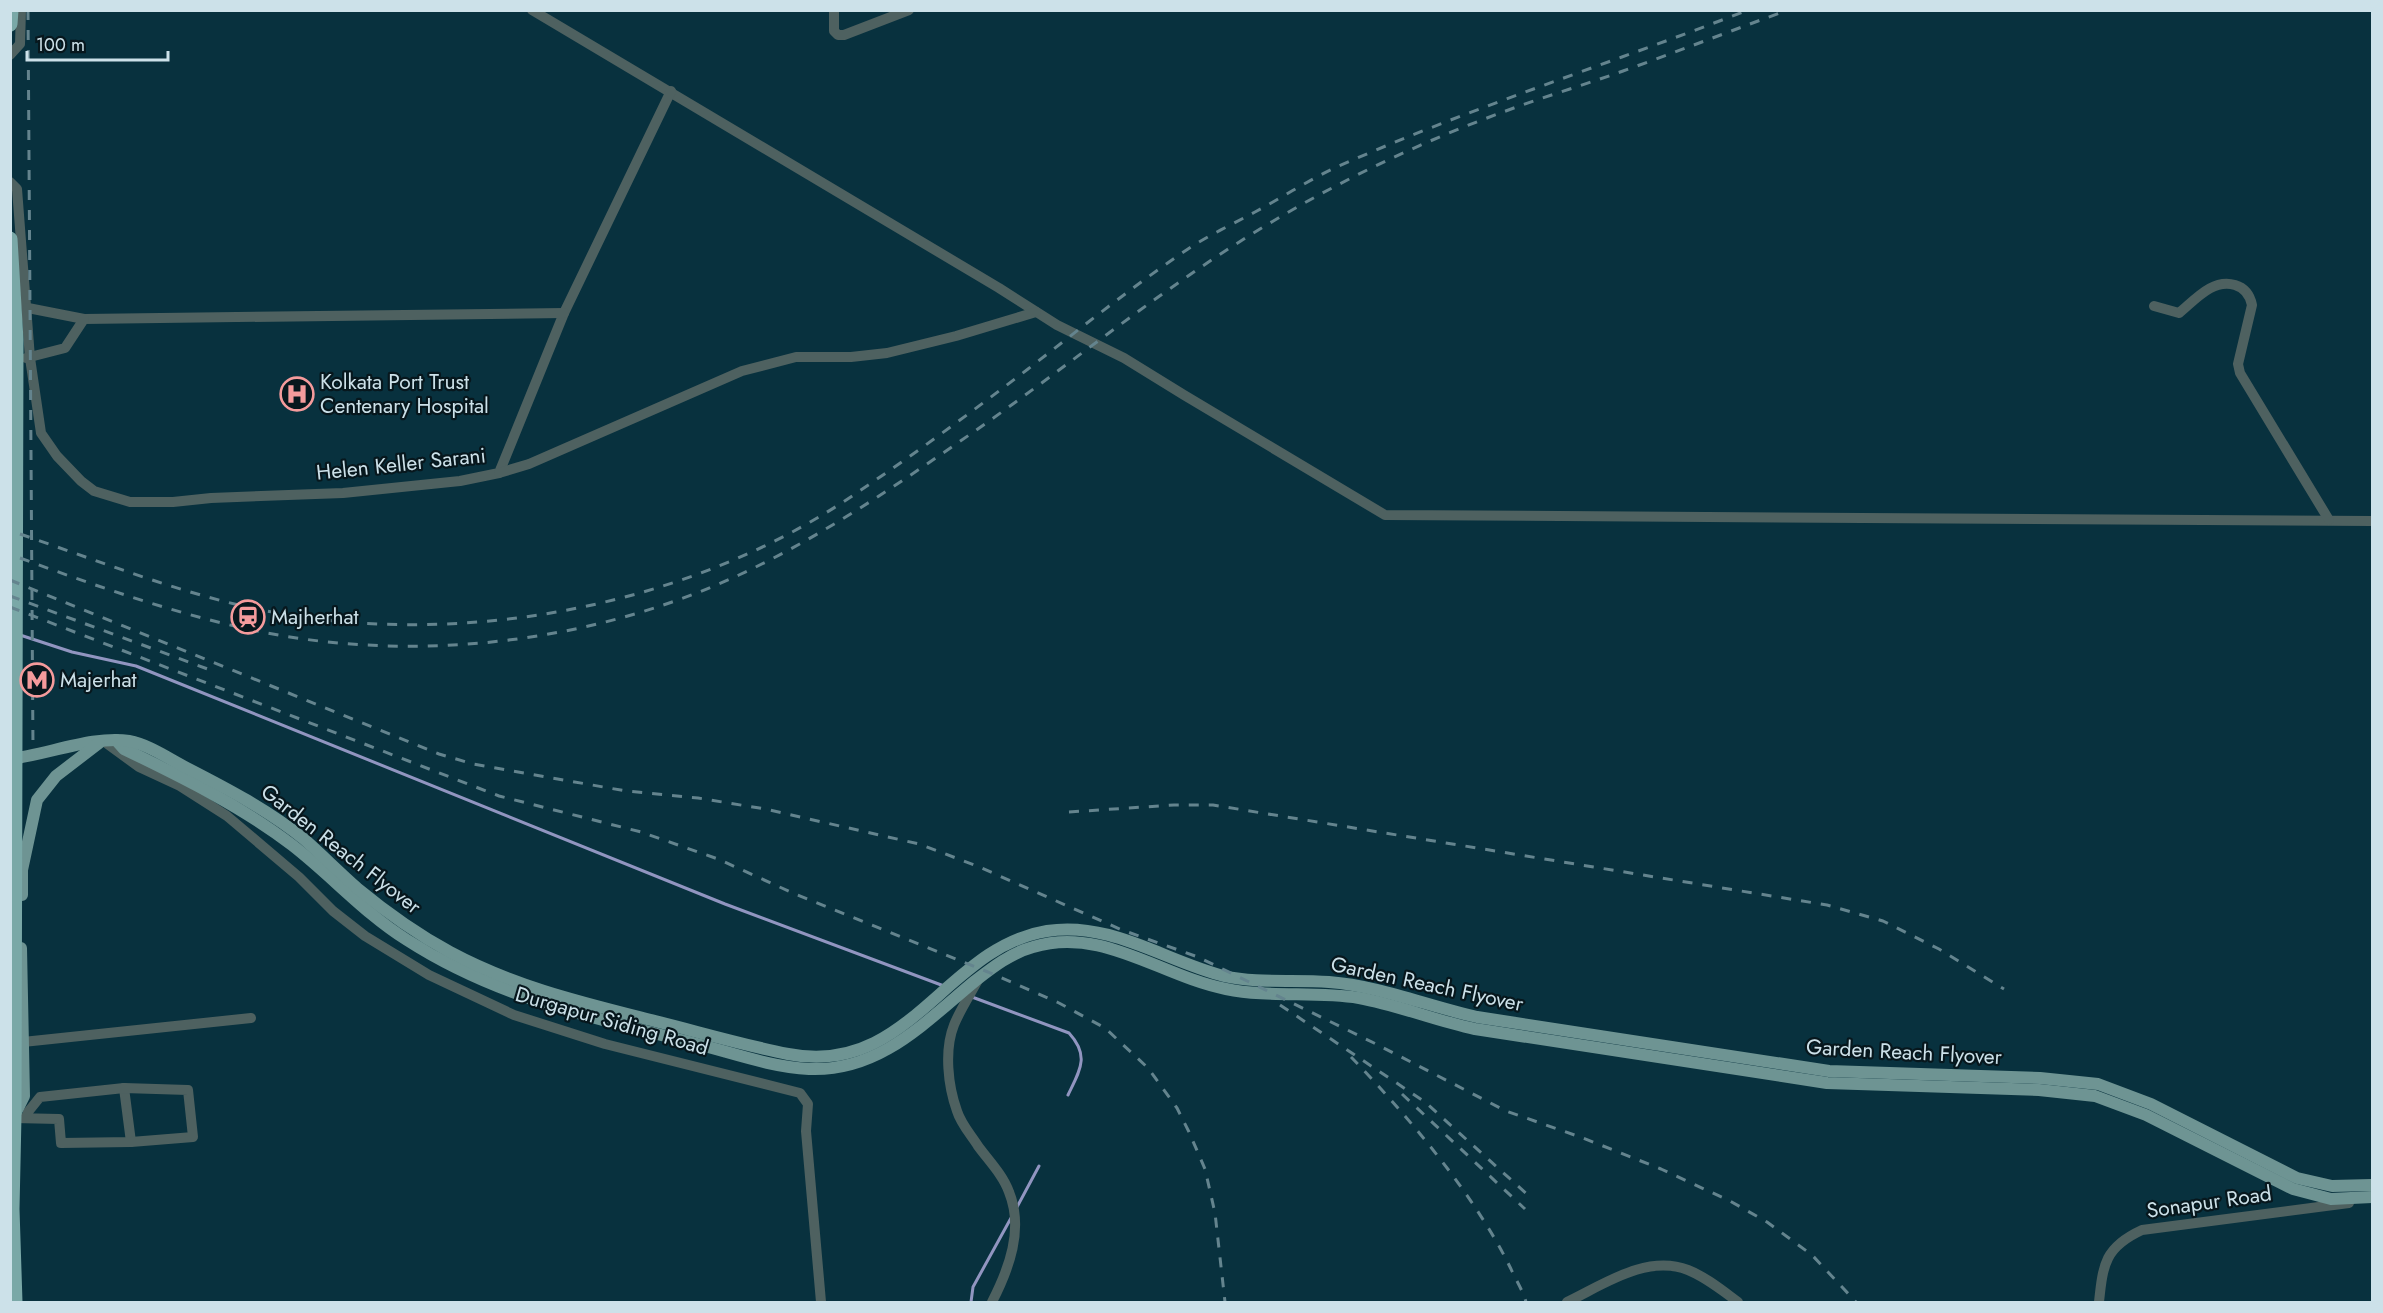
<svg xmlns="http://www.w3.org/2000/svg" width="2383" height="1313" viewBox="0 0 2383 1313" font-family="Jost,sans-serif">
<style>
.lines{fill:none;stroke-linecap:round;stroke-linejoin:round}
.stream{stroke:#9195c0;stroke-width:3}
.minor{stroke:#4e6160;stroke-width:10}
.major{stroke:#6e9493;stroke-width:12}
.highway{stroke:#7aa8a7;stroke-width:15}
.rail{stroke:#64848e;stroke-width:3;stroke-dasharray:10 10;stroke-linecap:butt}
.labels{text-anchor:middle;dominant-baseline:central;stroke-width:4.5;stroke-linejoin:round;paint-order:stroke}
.poi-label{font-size:21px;fill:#cce1e9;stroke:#07171d;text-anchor:start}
.street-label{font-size:21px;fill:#cce1e9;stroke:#07171d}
</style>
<rect width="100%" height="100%" fill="#08313e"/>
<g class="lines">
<g class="stream">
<path d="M20,635l52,17 64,14 589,238 219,82"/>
<path d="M972,997l97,36c21,23 11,37 -1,62"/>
<path d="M1017,1207l22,-41"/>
<path d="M971,1302l2,-15 38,-69"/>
</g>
<g class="minor">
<path d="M532,10l467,278 58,37 67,33 60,37 201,120 987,6"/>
<path d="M834,10v21l4,4h6l65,-25"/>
<path d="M10,55l10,-11 1,-34"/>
<path d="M10,182l7,7 13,169 11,75 16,23 24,25 13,10 36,11h43l38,-4 132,-5 117,-12 39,-8 65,-160 107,-222"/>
<path d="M2154,306l25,7c16,-13 34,-35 56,-28 10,3 15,10 17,20l-14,59 2,9 89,147"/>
<path d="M28,308l56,11 480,-6"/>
<path d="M26,358l39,-10 19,-29"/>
<path d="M499,473l30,-9 213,-93 54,-14h55l36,-4 69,-17 80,-24"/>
<path d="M102,740l37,27 41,19 47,30 72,61 34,34 32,25 64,39 85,40 91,29 195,49 8,11 -2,27 15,171"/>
<path d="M978,980c-8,15 -18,30 -24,45 -10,25 -6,61 3,86 4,13 14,24 21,35 11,15 25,29 31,46 15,37 0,77 -17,110"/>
<path d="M23,1042l228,-24"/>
<path d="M124,1088l7,54"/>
<path d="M14,1118l45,1 2,24 70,-1 62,-5 -5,-47 -64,-2 -84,9 -12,15 -1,6"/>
<path d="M1567,1302c36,-17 79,-48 121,-32 18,7 35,21 50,32"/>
<path d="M2099,1302c4,-38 6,-55 43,-72l207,-27"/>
</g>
<g class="major">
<path d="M116,740l8,9c58,28 117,57 168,96 40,31 72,68 115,95 90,58 184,77 286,103 37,9 77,24 116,26 71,3 116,-47 166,-88 18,-14 36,-28 58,-34 69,-21 127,29 193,42 43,9 89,2 133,9 39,7 77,23 116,31l352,54 212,7 56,6 51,19 147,74 38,10 41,-2"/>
<path d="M10,759c36,-4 85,-24 119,-18 21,4 40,18 58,27 41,21 81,42 117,71 18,16 35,33 53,49 29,24 60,46 93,64 65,35 134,51 205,69 44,11 88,24 133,33 121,24 157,-107 259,-123 64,-10 118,30 177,45 34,8 70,3 105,6 51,4 98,24 148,35l352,54 211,7 58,6 53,20 146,74 35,8 40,-1"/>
<path d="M22,895v-25l15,-70 19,-24 43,-33"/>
<path d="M15,1114l9,-18 -3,-148"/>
</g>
<g class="highway">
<path d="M10,24l1,-14"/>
<path d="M10,239l6,101 -2,776 -2,93 3,93"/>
</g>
<g class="rail">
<path d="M28,10l5,739"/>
<path d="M20,534c76,26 149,55 227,73 202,45 440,3 611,-115 58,-39 115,-81 170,-123 53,-41 105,-83 160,-120 21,-14 45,-25 67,-37 28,-15 55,-33 84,-46 133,-59 273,-103 409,-156"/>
<path d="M20,558c76,28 153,55 232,72 160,34 338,14 487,-55 82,-38 158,-90 233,-142 101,-70 196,-150 303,-213 72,-43 149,-79 228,-108 40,-15 81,-27 120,-41 56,-20 110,-41 165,-61"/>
<path d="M10,580l429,174 34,10 153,27 72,7 67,11 154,35 58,22 145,64 76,27 176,86 132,68 77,27 78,31 69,32 37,21 45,33 44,47"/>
<path d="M10,596l203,75"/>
<path d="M10,607l489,189 142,36 77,27 77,35 193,78 71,31 46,25 43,40 29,40 12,24 16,37 10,44 10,89"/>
<path d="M1069,812l105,-7h39l614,100 56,16 56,28 65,40"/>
<path d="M1280,1005l145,97 104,94"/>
<path d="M1351,1057c57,59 124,138 160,212 5,11 12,22 15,33"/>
<path d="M1402,1094l123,115"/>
</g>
</g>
<defs>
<symbol id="hospital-ring" viewBox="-11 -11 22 22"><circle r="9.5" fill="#07171d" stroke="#f59b9c" stroke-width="1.5"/><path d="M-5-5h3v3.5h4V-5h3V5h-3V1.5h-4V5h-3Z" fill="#f59b9c"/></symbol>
<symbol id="station-ring" viewBox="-11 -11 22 22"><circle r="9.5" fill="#07171d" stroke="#f59b9c" stroke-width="1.5"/><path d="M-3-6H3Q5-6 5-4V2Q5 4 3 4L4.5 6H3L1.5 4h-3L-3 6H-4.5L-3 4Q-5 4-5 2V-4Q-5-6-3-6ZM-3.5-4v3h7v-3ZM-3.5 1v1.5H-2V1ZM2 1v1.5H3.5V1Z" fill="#f59b9c"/></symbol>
<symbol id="metro-ring" viewBox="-11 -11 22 22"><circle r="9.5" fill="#07171d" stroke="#f59b9c" stroke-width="1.5"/><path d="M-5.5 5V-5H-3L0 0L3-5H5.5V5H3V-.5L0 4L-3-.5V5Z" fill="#f59b9c"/></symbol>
</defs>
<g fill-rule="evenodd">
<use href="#hospital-ring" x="278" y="375" width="38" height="38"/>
<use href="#station-ring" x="229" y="598" width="38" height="38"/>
<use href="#metro-ring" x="18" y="661" width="38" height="38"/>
</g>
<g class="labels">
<g class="poi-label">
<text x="320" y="382">Kolkata Port Trust<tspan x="320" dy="24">Centenary Hospital</tspan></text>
<text x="271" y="617">Majherhat</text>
<text x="60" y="680">Majerhat</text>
</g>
<g class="street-label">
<text transform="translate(401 464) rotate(-6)">Helen Keller Sarani</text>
<text transform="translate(341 849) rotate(38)">Garden Reach Flyover</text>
<text transform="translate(1427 984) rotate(12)">Garden Reach Flyover</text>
<text transform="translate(612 1021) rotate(16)">Durgapur Siding Road</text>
<text transform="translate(1904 1052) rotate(3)">Garden Reach Flyover</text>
<text transform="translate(2209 1202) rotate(-8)">Sonapur Road</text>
</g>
</g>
<rect width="2383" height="1313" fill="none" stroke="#cce1e9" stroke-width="24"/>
<path d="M27 51v9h141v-9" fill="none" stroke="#cce1e9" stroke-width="3"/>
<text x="36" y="51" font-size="18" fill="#cce1e9" stroke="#07171d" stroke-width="4.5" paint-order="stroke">100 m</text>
</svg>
